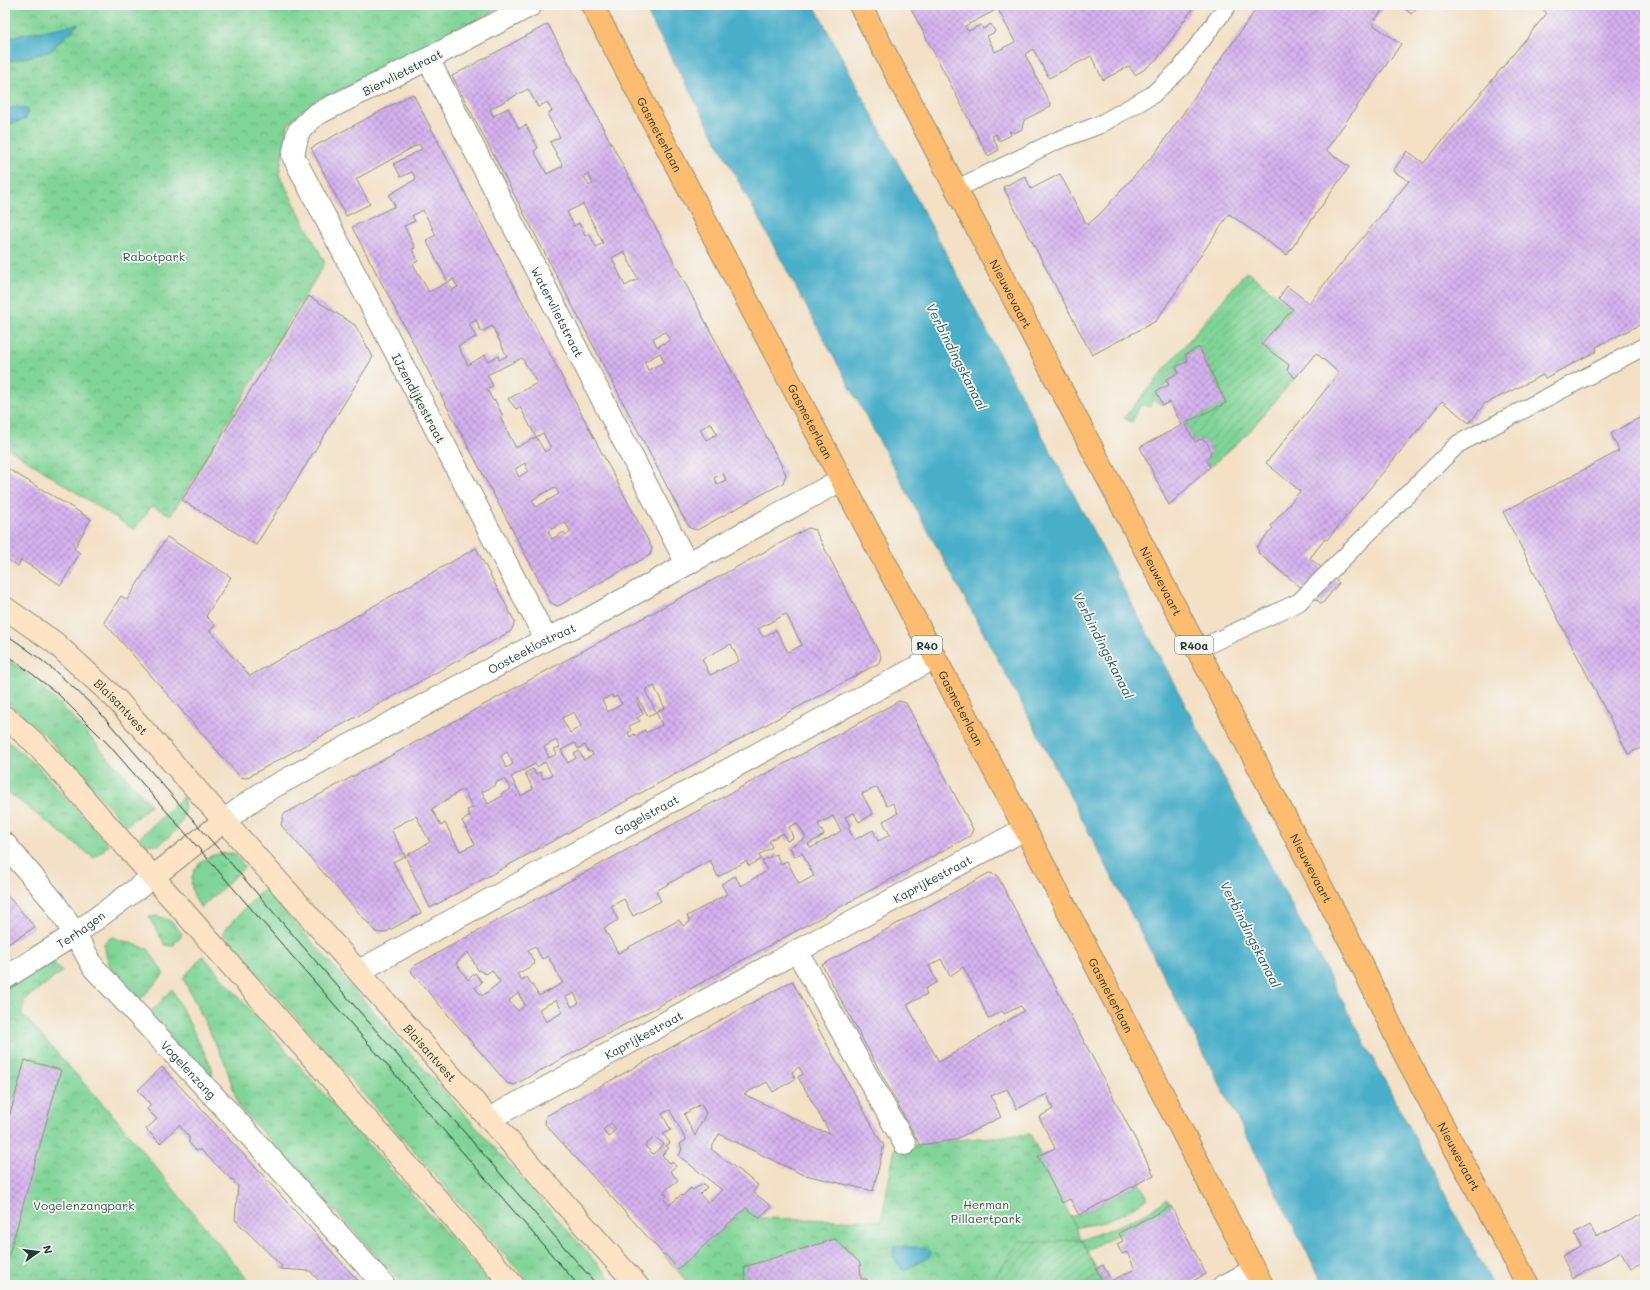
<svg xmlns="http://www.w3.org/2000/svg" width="1650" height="1290" viewBox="0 0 1650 1290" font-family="Mali,sans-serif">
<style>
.grass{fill:url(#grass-tufts);stroke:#508866}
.park{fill:url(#park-crowns);stroke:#508866}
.garden{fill:url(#garden-furrows);stroke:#508866}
.water{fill:#49afc9;stroke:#34767e}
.building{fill:url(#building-cross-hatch);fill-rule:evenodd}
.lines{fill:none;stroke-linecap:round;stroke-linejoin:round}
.service-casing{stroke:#898e7c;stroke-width:19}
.pedestrian-casing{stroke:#898e7c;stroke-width:24}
.minor-casing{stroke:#898e7c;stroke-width:24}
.secondary-casing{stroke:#898e7c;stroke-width:24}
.primary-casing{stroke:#898e7c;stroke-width:24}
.service{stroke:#fff;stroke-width:17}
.pedestrian{stroke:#fff;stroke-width:22}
.minor{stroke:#fff;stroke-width:22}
.secondary{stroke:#fee4c5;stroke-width:22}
.primary{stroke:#fdbc6f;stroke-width:22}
.tram{stroke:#1f3d34;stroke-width:1}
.labels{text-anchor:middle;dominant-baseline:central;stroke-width:3.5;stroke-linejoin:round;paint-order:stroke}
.shield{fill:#f6f6f2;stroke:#60746d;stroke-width:1}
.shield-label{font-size:11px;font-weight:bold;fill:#1f3d34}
.street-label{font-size:12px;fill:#1f3d34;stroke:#f6f6f2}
.park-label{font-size:12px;fill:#325b48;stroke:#f6f6f2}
.water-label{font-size:13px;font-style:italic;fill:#2c5f61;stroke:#f6f6f2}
</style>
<defs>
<pattern id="grass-tufts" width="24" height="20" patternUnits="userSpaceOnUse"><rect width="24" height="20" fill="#80d497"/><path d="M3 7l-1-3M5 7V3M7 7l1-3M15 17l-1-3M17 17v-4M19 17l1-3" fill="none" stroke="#68ad7c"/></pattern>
<pattern id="park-crowns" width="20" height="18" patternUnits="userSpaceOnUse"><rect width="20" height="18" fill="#80d497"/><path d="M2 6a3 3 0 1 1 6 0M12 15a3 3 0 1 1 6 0" fill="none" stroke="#68ad7c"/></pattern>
<pattern id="garden-furrows" width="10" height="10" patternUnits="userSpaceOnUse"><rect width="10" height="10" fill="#80d497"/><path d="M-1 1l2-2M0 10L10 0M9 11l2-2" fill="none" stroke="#68ad7c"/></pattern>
<pattern id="building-cross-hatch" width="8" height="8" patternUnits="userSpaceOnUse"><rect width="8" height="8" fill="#d5b2ef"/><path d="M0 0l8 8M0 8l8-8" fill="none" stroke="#ac92c2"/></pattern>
</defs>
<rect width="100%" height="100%" fill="#f6f6f2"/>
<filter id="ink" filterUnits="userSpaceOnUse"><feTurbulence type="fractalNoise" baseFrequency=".025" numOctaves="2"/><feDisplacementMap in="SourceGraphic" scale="8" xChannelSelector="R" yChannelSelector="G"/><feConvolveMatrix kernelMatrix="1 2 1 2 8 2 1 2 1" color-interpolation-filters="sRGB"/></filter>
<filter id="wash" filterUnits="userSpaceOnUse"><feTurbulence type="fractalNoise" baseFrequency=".012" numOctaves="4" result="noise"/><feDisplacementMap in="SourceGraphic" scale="16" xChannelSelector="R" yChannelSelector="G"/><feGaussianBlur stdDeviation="0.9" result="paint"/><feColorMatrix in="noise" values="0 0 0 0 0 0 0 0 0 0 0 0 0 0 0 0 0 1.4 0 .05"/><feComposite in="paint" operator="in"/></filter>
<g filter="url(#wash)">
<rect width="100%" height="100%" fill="#f3e0c5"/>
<g class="grass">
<path d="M5,659l14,8 47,43 85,95 -25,21 -82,-92 -39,-34z"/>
<path d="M5,739l30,25 74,81 -15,13 -89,-68z"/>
<path d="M183,797c6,23 -7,34 -24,48l-12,-1 -8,-6z"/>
<path d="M226,853h8l11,14 -44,41c-14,-18 -14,-41 10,-52 4,-2 10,-2 15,-3z"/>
<path d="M264,888l352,397h-85l-309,-352z"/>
<path d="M158,916l13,5 11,13 -9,12 -8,-1 -16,-28z"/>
<path d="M112,937l36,12 16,25 -26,28c-19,-21 -30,-28 -34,-59z"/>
<path d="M203,956l289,329h-89l-164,-178 -14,-44 -42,-85z"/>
<path d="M172,989l40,79 1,16 -65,-69z"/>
<path d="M1140,1183l8,15 -22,14 -22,10 -37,7 -3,-12 15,-2z"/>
<path d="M1167,1199l4,7 -84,44 -6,-11c34,-11 57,-19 86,-40z"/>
</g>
<g class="park">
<path d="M5,5h500l-204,106 -13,14 -9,49 46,89 -154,252 -19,-9 -18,24 -129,-84z"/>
<path d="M47,956l15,16 -37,27 -4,14 97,108 134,164h-247v-299z"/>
<path d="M1030,1134l74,151h-414l-26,-30 66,-60 30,23 121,3 14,-73 60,-8z"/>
</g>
<g class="garden">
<path d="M1247,271l46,38 -32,35 28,21 -2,5 8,8 -49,57 -36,32 -4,-8 4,-2 1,-6 -5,-10 -6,-2 -5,3 -10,-19 41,-21 -27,-55 -14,7 3,7 -12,6 3,6 -13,6 3,6 -6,20 -10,-5 -3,7 -9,-3 -9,18 -8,-4z"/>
<path d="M1081,1239l23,46h-112v-5l28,-39 29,1z"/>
</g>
<g class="water">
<path d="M643,5h171l679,1280h-169l-295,-568z"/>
<path d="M79,24l-30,28 -38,9h-6v-23z"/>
<path d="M16,107l12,2 -2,10 -21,7v-17z"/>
<path d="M894,1246l33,2 4,4 -2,5 -25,14c-7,-8 -13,-15 -10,-25z"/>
</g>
<g id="blocks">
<g class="building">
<path d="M909,5h286l-37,53 -13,11 -10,6 -6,-9 -26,14 -12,-24 -42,22 -16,-29 -8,5 26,52 -27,14 -2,9 -8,4 -5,-2 2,4 -12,6 -3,-7 -4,2 7,14 -11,6zM998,9l17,33 -20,10 -8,-16 8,-4 -4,-8 -8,5 -2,-4 -13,6 -3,-5z"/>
<path d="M1259,5h127l-14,19 29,20 -75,106 23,17 -62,88 -58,-41 -73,107 -64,34 -89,-168 22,-11 6,13 29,-15 27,51 13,-11 56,-62z"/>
<path d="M1400,5h19l-8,9z"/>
<path d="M1538,5h107v317l-49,25 1,4 -52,27 -2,-3 -56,28 -1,-1 -17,21 -27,-22 -115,139 -2,-1 -15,19 29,25 -17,21 -64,-51 1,-2 -3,-3 17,-20 -2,-2 29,-35 -34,-28 73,-90 -23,-20 -21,25 -8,-8 2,-5 -28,-21 32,-35 -14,-11 8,-12 22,17 100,-122 -16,-10 14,-20 17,12 123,-150z"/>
<path d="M548,24l238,450 -3,9 -86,47 -7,-2 -8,-13 -230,-439zM528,89l10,18 9,-5 5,9 -5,3 13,23 -10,5 13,24 -16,8 -13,-23 4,-3 -12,-23 -7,4 -11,-21 -15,8 -3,-7zM588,174l5,10 -4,2 -5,-10zM583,204l20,39 -7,4 -7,-14 -4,3 -6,-13 -5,3 -7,-14zM624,251l14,28 -13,7 -13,-28zM665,332l5,8 -13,7 -4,-9zM660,353l4,9 -16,8 -4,-8zM711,423l6,11 -11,6 -6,-11zM723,473l3,7 -9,4 -3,-6z"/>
<path d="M413,94l239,454 -2,7 -92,51 -7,-3 -199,-376 43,-21 -6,-11 27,-16 -4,-7 -11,5 -7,-13 28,-15 -3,-5 -63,35 14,25 -24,12 -35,-68zM423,210l13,25 -10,5 1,2 21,40 -19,10 -16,-28 5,-3 -6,-12 3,-1 -11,-22 11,-5 -3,-5zM453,279l5,8 -6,3 -4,-8zM476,320l5,12 11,-6 15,30 -8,4 -1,-4 -10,5 -3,-6 -17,10 -10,-19 18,-9 -7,-13zM522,358l15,25 -29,16 8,10 4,-2 16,30 -20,11 -16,-31 3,-1 -8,-16 -2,1 -6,-12 6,-3 -6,-11zM543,433l8,15 -6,4 -9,-15zM525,463l3,8 -9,6 -4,-8zM555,487l4,7 -23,13 -4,-7zM565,522l6,10 -5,3 -2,-3 -12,7 -4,-8z"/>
<path d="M309,296l46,29 18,32 -117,188 -74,-45z"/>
<path d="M1199,347l27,56 -41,20 10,19 5,-3 6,2 5,10 -1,6 -4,2 4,8 -41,38 -29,-58 42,-22 -12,-23 -7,3 -7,-14 13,-6 -3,-6 13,-6 -3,-6 12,-6 -3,-6z"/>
<path d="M1645,415v331l-17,8 -125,-242 116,-61 -8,-18z"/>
<path d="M5,467l86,52 -17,30 6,4 -19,32 -40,-25 -3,6 -13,-8z"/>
<path d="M808,528l7,2 36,69 30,57 -2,7 -449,245 -25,-52 25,-14 -14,-26 -25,13 14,27 -12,6 28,51 -37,20 -8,-1 -95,-107 3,-11zM786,614l16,31 -14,7 -12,-22 -13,7 -5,-8zM731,644l8,17 -29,14 -8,-16zM654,686l11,22 -9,4 6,13 -16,8 -1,-3 -9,6 -2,-2 -4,3 -2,-4 3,-2 -2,-5 11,-5 -3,-3 6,-4 -7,-14 2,-2 10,18 8,-4 -11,-22zM612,695l1,3 4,-2 5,8 -14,8 -6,-12zM574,712l7,14 -11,7 -8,-15zM556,740l4,7 -6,2 3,5 -8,4 -5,-11zM575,743l3,6 7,-4 3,7 3,-1 2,4 -9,5 -5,-9 -5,3 2,4 -8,5 -7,-13zM507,752l6,12 -7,4 -5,-12zM545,762l7,13 -9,4 -3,-7 -4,2 -3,-5 -8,4 8,16 -12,7 -10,-19 24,-13 2,3zM504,779l7,10 -10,5 1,2 -14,8 -6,-12 14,-7 -1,-2zM460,791h4l9,17 -6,2 3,6 -8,5 13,23 -15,7 -15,-28 -4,3 -9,-17z"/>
<path d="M167,537l64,40 -25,39 9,9 -5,6 40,45 226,-128 39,74 -4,9 -265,147 -6,-1 -136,-155 17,-26 6,4z"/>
<path d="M899,701l7,2 67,126 -3,7 -456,249 -7,-2 -95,-110 -1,-3 3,-4zM877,787l10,19 6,-3 5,10 -15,8 7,14 -12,6 -5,-11 -19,10 -6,-13 2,-1 -5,-9 9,-4 5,9 14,-8 -11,-20zM833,816l8,15 -30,17 -3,-4 16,-9 -6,-11zM797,823l9,15 -16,9 4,10 8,-4 12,23 -15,8 -12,-23 -6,3 -5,-10 -14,7 5,10 -12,7 -14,8 -6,-10 -14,8 6,10 -40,22 3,6 -7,4 -4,-6 -61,33 -14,-25 14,-8 -7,-14 13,-7 9,17 28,-15 -5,-10 54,-31 8,17 28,-16 3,5 12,-7 -2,-4 13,-8 -3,-6 14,-8 4,8 6,-3 -4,-11zM535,946l7,13 6,-3 15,27 -24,13 -12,-19 -5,3 -5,-6 18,-10 -7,-14zM468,952l10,18 8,4 6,-4 8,12 -18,14 -7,-8 7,-6 -7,-9 -7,7 -12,-17zM518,993l7,12 -7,6 -9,-10zM574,993l5,10 -7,4 -6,-10zM556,1000l7,12 -17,10 -7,-13z"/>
<path d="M989,873l8,2 157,300 -75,40 -9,-16 -8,4 -24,-47 17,-8 -16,-31 14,-8 -6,-15 -30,15 -10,-20 -16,7 10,21 -47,23 -34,5 -98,-180zM941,959l9,17 13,-9 15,27 10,25 14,-8 2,3 17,-8 3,5 -85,51 -32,-57 20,-11 -2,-5 12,-7 -8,-16z"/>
<path d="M5,893l30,34 -30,19z"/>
<path d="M792,981l87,157 5,7 -11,46 -72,-17 -82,-40 -8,15 47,36 -5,7 18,14 -11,12 -14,-10 -68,61 -13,-15 -1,1 -119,-131 1,-8zM799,1067l4,7 -5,3 32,56 -12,-3 -74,-36 23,-12 6,10 22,-13 -3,-7zM701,1104l5,9 -11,23 -11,-22zM670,1110l16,30 -6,4 2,5 -3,7 43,34 -14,13 -8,-9 7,-7 -4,-3 -11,6 -1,-2 -9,8 -1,-1 -12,10 -5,-6 3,-3 -4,-4 15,-12 -8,-9 6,-5 -4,-4 -2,1 -8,-8 7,-7 -3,-2 4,-3 -7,-9 8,-4 -9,-16zM611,1123l5,6 -8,8 -5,-7zM655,1137l9,7 -11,10 -8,-8z"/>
<path d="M25,1060l36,10 -56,199v-137z"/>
<path d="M162,1067l96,103 104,115h-39l-13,-14 -30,-2 2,-3 -47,-46 3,-34 -37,-36h-5l-7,-7v-6l-10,-12 -19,18 -14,-14 11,-10 -10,-10 4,-4 -13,-15z"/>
<path d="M1171,1206l35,68 -21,11h-81l-8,-16 7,-4 8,16 24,-12 -8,-17 -5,2 -5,-10 6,-3 -4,-8z"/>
<path d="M1645,1213v48l-14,7 -10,-16 -48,26 -11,-22 18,-10 -6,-12 16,-9 6,12z"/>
<path d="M835,1239l25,24 1,16h6l1,6h-122l-2,-18z"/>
</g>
</g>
</g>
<g filter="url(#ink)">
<use href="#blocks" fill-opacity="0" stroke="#898e7c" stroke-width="1"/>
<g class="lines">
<defs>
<g id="service">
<path d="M956,189l100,-48 43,-16 53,-30 29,-27 47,-63"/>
<path d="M1197,650l102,-48 159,-158 187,-98"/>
<path d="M1221,1285l32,-17"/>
</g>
<path id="pedestrian" d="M428,59l103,-54"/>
<g id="minor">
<path id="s1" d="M546,639l-253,-483 5,-24 17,-17 113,-56 259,505"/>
<path id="s2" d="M225,820l37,-27 284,-154 34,-15 107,-60 154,-84"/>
<path id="s3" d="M5,844l49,58 21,32 19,34 142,152 148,165"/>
<path d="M797,951l108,193"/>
<path id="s4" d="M359,971l575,-313"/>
<path id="s5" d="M5,978l70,-44 78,-57"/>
<path id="s6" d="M489,1119l308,-168 228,-122"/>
</g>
<g id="secondary">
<path id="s7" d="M5,608l49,34 62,57 521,586"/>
<path d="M5,717l30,26 478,542"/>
<path d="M153,877l72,-57"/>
</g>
<g id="primary">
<path id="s8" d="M592,5l433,824 237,456"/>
<path id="s9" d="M860,5l494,944 49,102 125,234"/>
</g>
</defs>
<use href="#service" class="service-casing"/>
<use href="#pedestrian" class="pedestrian-casing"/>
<use href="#minor" class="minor-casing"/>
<use href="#secondary" class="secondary-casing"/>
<use href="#primary" class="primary-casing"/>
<use href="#service" class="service"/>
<use href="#pedestrian" class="pedestrian"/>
<use href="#minor" class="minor"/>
<use href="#secondary" class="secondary"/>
<use href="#primary" class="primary"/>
<g class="tram">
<path d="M5,634c36,23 67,51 97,81l495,570"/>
<path d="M5,653l53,41 50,50 470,541"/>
</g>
</g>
</g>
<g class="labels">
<g class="shield">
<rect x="912" y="636" width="30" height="18" rx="3"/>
<rect x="1175" y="636" width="38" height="18" rx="3"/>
</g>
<g class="shield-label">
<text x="927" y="645">R40</text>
<text x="1194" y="645">R40a</text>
</g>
<g class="street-label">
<text transform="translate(402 72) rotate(-27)">Biervlietstraat</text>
<text stroke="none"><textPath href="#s8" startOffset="146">Gasmeterlaan</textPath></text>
<text stroke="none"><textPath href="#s9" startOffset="326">Nieuwevaart</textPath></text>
<text stroke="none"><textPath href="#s1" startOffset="1004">Watervlietstraat</textPath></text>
<text transform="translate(419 398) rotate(62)">IJzendijkestraat</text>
<text stroke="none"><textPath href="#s8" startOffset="470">Gasmeterlaan</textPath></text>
<text stroke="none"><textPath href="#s9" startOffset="650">Nieuwevaart</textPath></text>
<text stroke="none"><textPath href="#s2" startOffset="352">Oosteeklostraat</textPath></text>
<text stroke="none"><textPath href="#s7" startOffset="153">Blaisantvest</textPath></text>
<text stroke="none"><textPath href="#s8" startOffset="794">Gasmeterlaan</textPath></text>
<text stroke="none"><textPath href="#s4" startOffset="327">Gagelstraat</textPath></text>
<text stroke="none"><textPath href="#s9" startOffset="974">Nieuwevaart</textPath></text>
<text stroke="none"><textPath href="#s6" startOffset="504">Kaprijkestraat</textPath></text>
<text stroke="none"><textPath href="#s5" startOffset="90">Terhagen</textPath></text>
<text stroke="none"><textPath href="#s8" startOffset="1118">Gasmeterlaan</textPath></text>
<text stroke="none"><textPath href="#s6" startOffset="176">Kaprijkestraat</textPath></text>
<text stroke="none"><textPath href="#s7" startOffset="617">Blaisantvest</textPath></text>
<text stroke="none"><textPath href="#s3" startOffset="292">Vogelenzang</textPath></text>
<text stroke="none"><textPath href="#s9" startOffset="1298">Nieuwevaart</textPath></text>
</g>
<g class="park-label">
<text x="154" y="256">Rabotpark</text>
<text x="986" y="1204">Herman<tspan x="986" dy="14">Pillaertpark</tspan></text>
<text x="84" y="1205">Vogelenzangpark</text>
</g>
<g class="water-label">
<text transform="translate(957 356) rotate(63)">Verbindingskanaal</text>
<text transform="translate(1104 645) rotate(63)">Verbindingskanaal</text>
<text transform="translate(1251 934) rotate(63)">Verbindingskanaal</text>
</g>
</g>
<rect width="1650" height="1290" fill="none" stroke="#f6f6f2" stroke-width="20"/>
<g transform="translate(38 1252) rotate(76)" stroke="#f6f6f2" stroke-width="3" paint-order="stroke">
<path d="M0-3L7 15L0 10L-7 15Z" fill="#1f3d34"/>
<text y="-6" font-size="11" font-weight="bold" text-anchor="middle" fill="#1f3d34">N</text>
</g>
</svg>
